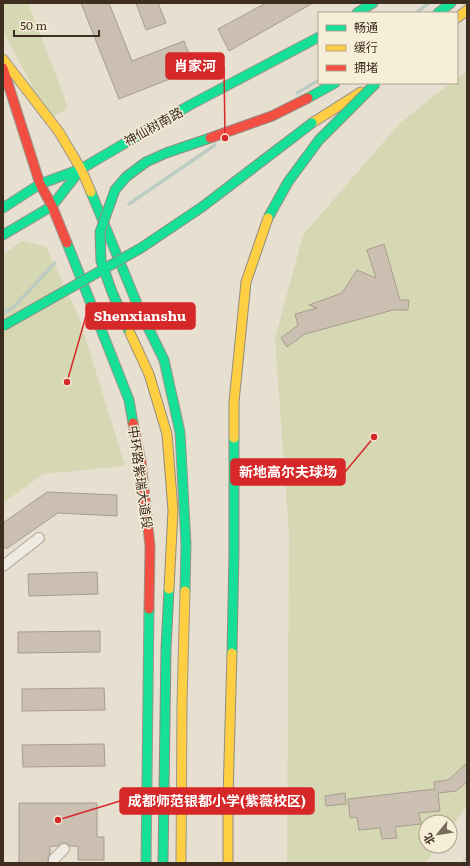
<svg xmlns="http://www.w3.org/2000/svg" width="470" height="866" viewBox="0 0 470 866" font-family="Literata,'Noto Sans SC',serif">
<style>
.green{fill:#d6d7b3}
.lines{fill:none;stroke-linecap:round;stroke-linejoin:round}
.stream{stroke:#bcccc2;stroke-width:3.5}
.building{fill:#cbbfb2;stroke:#a89c90}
.street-casing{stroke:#ada599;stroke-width:12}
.fast-casing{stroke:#9c958a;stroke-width:11}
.slow-casing{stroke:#9c958a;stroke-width:11}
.jam-casing{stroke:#9c958a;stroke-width:11}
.street{stroke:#efebe3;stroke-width:10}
.fast{stroke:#16e098;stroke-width:9}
.slow{stroke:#ffcf43;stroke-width:9}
.jam{stroke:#f24e42;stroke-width:9}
.rail-casing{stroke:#afaaa2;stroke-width:4.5}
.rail{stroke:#f7eed8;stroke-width:3;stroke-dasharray:9;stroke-linecap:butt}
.fast-bridge-casing{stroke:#928b80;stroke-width:11;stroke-linecap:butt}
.slow-bridge-casing{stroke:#928b80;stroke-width:11;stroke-linecap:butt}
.jam-bridge-casing{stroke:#928b80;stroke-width:11;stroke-linecap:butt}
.fast-bridge{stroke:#16e098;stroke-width:9}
.slow-bridge{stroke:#ffcf43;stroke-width:9}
.jam-bridge{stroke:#f24e42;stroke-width:9}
.labels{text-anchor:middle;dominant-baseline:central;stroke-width:3;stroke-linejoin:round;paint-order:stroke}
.street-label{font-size:13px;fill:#3d2e20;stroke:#f7eed8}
.leader{fill:none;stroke:#d62828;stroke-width:1.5}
.callout-dot{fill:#d62828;stroke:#f7eed8;stroke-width:1.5}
.callout{fill:#d62828;stroke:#d62828;stroke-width:1.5}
.callout-label{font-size:14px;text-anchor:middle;font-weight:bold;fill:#fff}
</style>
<rect width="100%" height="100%" fill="#e7e0d1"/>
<g class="green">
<path d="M3,3h25l36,93 3,11 -3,4 -15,7 -46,-87z"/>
<path d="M467,71v735l-17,23v-7h-24v24h12l-13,17h-138l2,-329 -14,-195 28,-104 98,-113 50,-39h6v-4z"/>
<path d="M22,241l24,6 33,70 46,149 -82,8 -40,29v-248z"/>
</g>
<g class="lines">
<g class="stream">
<path d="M416,13l13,-10"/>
<path d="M297,93l22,-13"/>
<path d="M129,204l86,-59"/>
<path d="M3,312l9,-3 43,-46"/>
</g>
</g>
<g class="building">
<path d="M81,3h28l23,58 52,-20 11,28 -76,30z"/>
<path d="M136,3h22l8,20 -20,7z"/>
<path d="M266,3h47l-84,48 -11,-22z"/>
<path d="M384,244l16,56h9l-1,10h-15l-88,24 -18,13 -6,-9 17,-13 -3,-11 22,-6 -8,-3 33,-12 15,-23 19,8 -9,-28z"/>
<path d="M47,492l70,3v21l-59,-3 -52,36 -3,-5v-21z"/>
<path d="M97,572l1,22 -69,2 -1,-22z"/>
<path d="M100,631v21l-82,1v-21z"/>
<path d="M104,688l1,22 -83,1v-22z"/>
<path d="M104,744l1,22 -82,1 -1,-22z"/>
<path d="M467,763v19l-11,9 -18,2 2,18 -21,2 2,11 -26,3 2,11 -15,1 -2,-11 -21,2 -2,-13 -7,1 -2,-19 87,-10 -1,-7 14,-2z"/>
<path d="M345,793l1,11 -20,2 -1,-10z"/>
<path d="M19,803h78v34h7v23h-26v-14h-8l-4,-3h-3l-6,3h-7v8l-2,3v6h-29z"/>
</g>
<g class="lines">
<defs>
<g id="street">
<path d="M3,566l36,-28"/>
<path d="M54,863v-4l10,-10"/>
</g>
<g id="fast">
<path d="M357,13l16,-10"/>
<path d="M438,13l13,-10"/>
<path d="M308,98l27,-15"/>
<path d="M81,169l109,-64 129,-68"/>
<path d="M91,192l49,119 24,49 16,72 6,112 -1,47"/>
<path d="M3,208l37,-24 41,-15"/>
<path d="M3,235l49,-29 29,-37"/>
<path d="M67,243l62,157 4,23"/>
<path d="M146,863l3,-254"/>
</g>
<g id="slow">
<path d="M457,18l10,-8"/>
<path d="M3,59l56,73 22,37 10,23"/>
<path d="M312,123l49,-31"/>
<path d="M181,863l1,-160 3,-112"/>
</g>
<g id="jam">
<path d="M3,68l37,116 12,22 15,37"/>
<path d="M133,423l8,39 9,84 -1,63"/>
</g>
</defs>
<use href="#street" class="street-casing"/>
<use href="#fast" class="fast-casing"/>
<use href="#slow" class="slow-casing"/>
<use href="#jam" class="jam-casing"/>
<use href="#street" class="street"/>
<use href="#fast" class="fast"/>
<use href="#slow" class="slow"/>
<use href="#jam" class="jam"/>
<defs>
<path id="rail" d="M465,863l2,-3"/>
</defs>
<use href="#rail" class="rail-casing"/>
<use href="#rail" class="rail"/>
<defs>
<g id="fast-bridge">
<path d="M268,218l20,-36 31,-42 57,-57"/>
<path d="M3,326l138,-78 61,-41 110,-84"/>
<path d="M130,333l-18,-41 -11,-31 -1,-29 15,-42 11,-13 20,-15 20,-9 44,-15"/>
<path d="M232,653l2,-101v-114"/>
<path d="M163,863l3,-215 3,-59"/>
</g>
<g id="slow-bridge">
<path d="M130,333l19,41 18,60 6,76 -4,79"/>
<path d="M234,438v-36l12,-120 22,-64"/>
<path d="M228,863v-66l4,-144"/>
</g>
<path id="jam-bridge" d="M210,138l62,-22 36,-18"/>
</defs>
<use href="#fast-bridge" class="fast-bridge-casing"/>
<use href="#slow-bridge" class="slow-bridge-casing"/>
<use href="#jam-bridge" class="jam-bridge-casing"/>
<use href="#fast-bridge" class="fast-bridge"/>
<use href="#slow-bridge" class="slow-bridge"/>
<use href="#jam-bridge" class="jam-bridge"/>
</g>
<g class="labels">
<g class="street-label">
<text transform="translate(153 126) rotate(-29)">神仙树南路</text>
<text transform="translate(141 477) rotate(82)">中环路紫瑞大道段</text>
</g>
</g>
<path class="leader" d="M225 138L224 66M67 382L86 316M374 437L345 472M58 820L120 801"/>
<g class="callout-dot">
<circle cx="225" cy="138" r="4"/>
<circle cx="67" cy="382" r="4"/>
<circle cx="374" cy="437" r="4"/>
<circle cx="58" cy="820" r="4"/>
</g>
<g class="callout">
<rect x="166" y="53" width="58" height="26" rx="4"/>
<rect x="86" y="303" width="109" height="26" rx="4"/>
<rect x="231" y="459" width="114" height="26" rx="4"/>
<rect x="120" y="788" width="194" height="26" rx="4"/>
</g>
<g class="callout-label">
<text x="195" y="71">肖家河</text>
<text x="140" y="321">Shenxianshu</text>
<text x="288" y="477">新地高尔夫球场</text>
<text x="217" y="806">成都师范银都小学(紫薇校区)</text>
</g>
<rect width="470" height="866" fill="none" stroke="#3d2e20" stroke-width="8"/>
<rect x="318" y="12" width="140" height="72" fill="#f7eed8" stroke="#ada18e"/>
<rect x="326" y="25" width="20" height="6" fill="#16e098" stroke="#ada18e"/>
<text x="354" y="32" font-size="12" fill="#3d2e20">畅通</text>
<rect x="326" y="45" width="20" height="6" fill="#ffcf43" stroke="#ada18e"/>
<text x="354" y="52" font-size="12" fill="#3d2e20">缓行</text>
<rect x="326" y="65" width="20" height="6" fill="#f24e42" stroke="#ada18e"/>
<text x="354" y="72" font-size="12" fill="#3d2e20">拥堵</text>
<g transform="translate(438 834) rotate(240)"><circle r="19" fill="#f7eed8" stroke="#ada18e"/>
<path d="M0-3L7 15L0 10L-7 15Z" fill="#786c5e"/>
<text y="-6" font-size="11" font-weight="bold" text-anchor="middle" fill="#3d2e20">北</text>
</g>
<path d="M14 30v6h85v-6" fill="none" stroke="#3d2e20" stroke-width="2"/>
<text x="20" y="30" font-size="12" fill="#3d2e20" stroke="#f7eed8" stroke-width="3" paint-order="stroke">50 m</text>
</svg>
